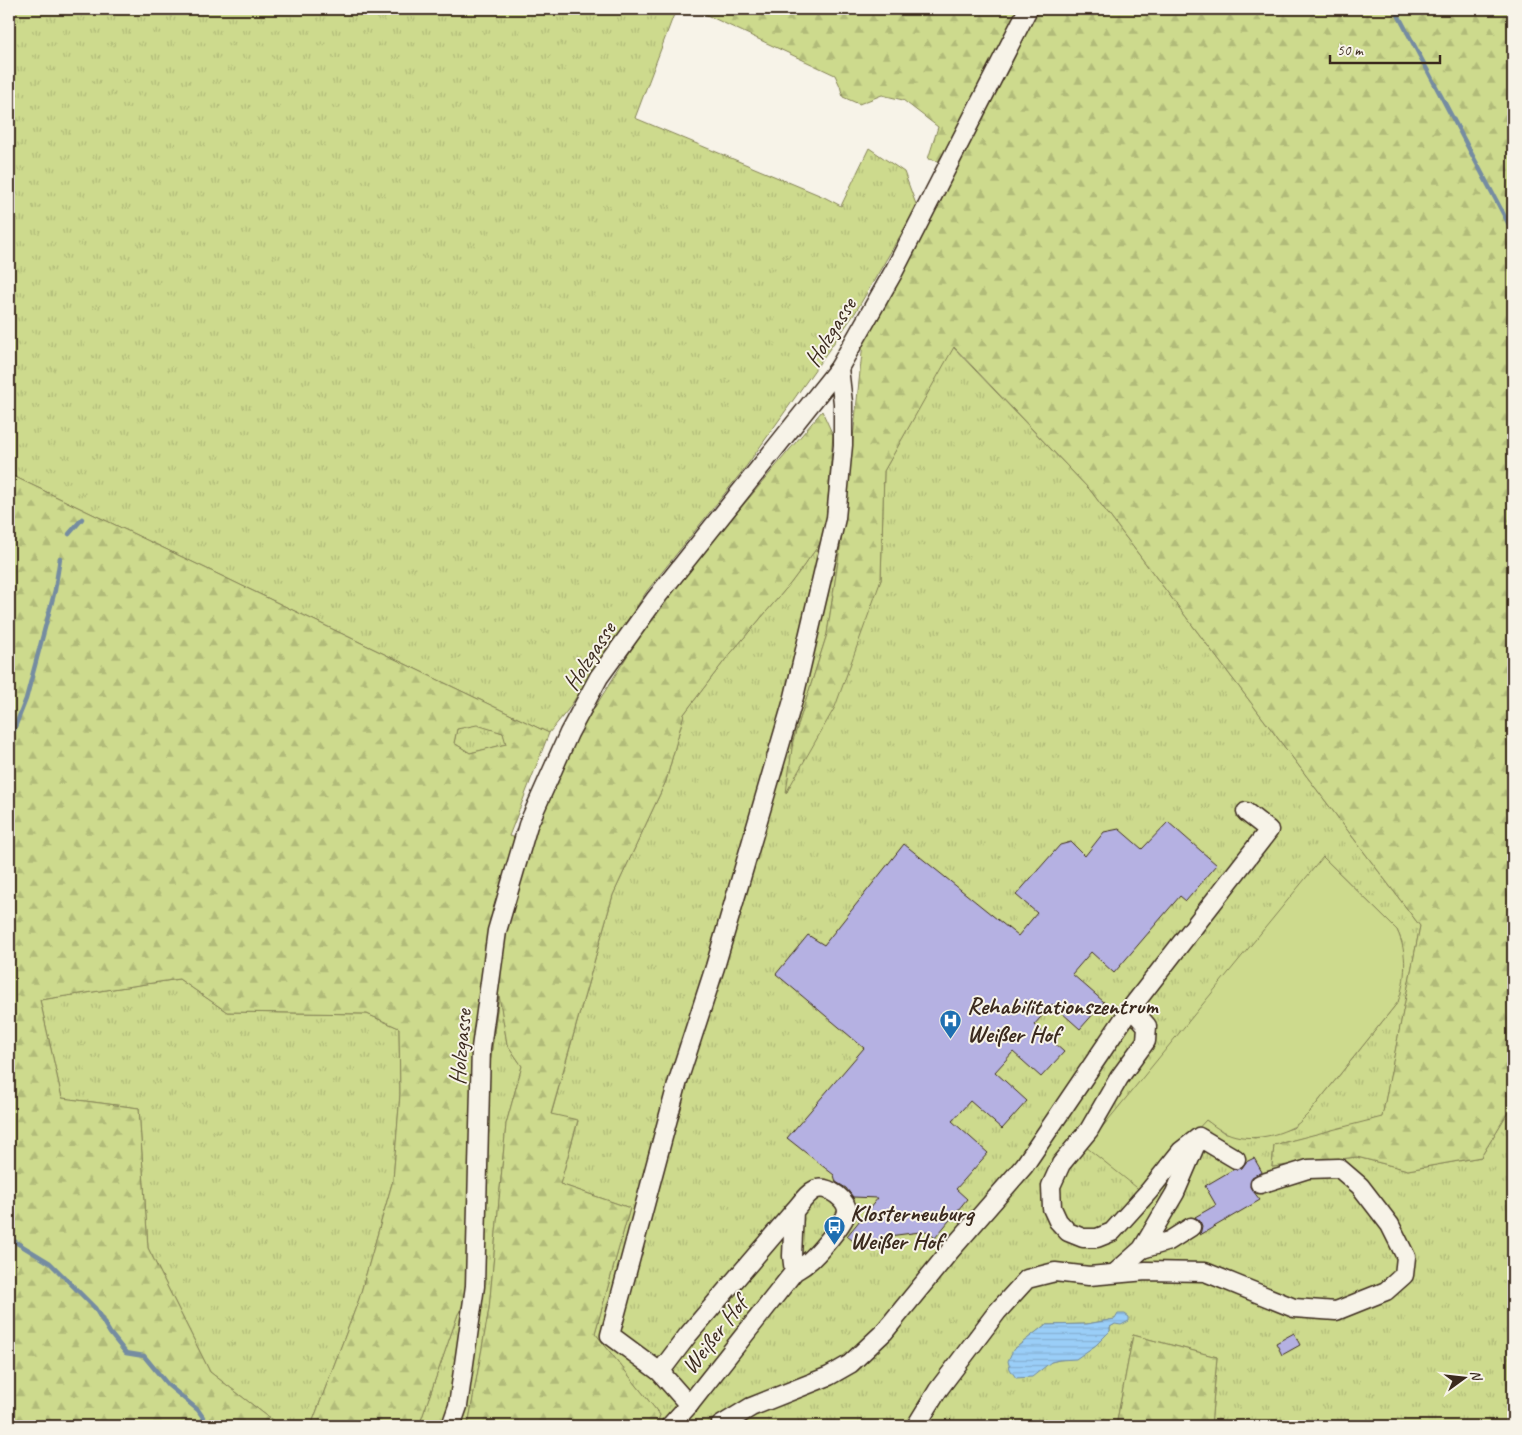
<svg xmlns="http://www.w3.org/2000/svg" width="1522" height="1435" viewBox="0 0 1522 1435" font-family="Caveat,sans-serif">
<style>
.grass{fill:url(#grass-tufts);stroke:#848256;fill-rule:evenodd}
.forest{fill:url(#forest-firs);stroke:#848256;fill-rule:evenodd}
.pitch{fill:#cdda8d;stroke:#848256}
.water{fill:url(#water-rules);stroke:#748ca1}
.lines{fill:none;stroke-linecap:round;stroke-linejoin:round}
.stream{stroke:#748ca1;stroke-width:4.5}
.building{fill:#b5b1e2;stroke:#3b2a1e}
.minor-casing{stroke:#3b2a1e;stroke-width:21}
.minor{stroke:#f7f3e8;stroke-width:18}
.labels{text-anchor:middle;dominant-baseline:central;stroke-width:4;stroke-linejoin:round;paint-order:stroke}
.street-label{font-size:24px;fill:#3b2a1e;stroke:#f7f3e8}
.poi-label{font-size:24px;font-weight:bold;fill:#3b2a1e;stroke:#f7f3e8;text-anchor:start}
</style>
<defs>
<pattern id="grass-tufts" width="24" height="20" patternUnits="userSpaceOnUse" patternTransform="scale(1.25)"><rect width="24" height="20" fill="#cdda8d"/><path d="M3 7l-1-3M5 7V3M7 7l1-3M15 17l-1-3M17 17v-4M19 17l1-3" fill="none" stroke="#b1bb79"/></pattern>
<pattern id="forest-firs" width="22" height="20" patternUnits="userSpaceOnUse" patternTransform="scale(1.25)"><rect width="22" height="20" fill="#cdda8d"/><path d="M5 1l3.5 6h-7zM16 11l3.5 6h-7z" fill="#b1bb79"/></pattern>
<pattern id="water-rules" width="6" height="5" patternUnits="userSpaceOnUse" patternTransform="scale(1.25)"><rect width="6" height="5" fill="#9acef8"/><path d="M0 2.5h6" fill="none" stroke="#86b1d4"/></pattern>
</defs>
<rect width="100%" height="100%" fill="#f7f3e8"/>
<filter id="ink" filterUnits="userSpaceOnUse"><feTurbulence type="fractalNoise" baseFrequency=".02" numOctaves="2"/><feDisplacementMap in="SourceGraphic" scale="10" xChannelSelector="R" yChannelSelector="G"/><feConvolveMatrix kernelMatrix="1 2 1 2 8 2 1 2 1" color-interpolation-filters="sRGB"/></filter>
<g filter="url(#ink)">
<g class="grass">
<path d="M9,9h667l-41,109 189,79 17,9 28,-58 35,24 13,35 -62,106 -110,155 -98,123 -80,120 -18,22 -540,-259z"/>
<path d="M953,347l137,143 330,436 -38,192 -108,27 -2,22 85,-10 51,13 73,-13 32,-53v322h-302l6,-69 -84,-22 -17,91h-460l4,-11 -65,-82 35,-125 -70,-24 18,-63 -27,-6 62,-220 53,-114 18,-67 41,-54 65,-76 35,-47 16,4 -14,93 -34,107 -6,51 94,-212 3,-109zM1323,857l74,73 5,12 -4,60 -89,111 -16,15 -38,10 -15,-2 -17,-4 -17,-12zM1115,1319v5l-5,3v4l-14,14 -20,13 -17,2 -8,2 -38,-12 32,-25 42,-1z"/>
<path d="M477,724l26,9 4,11 -37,9 -16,-10 3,-14z"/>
<path d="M179,979l48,33 140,2 32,14 1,66 -7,86 -34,119 -48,127h-31l-70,-54 -62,-124 -9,-140 -77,-10 -22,-98z"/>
<path d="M499,993l8,51 15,22 -16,58 -17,185 -21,117h-49l39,-112 25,-44 5,-191z"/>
</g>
<g class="forest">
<path d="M694,9h526l6,5 22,-5h265v1095l-32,53 -73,13 -51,-13 -85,10 2,-22 108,-28 38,-191 -330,-436 -136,-143 -70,124 -3,109 -46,127 -49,86 7,-52 34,-107 18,-119 18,-172 44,-77 67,-135 -12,-3 -24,33 -10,-2 10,-32 -35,-27 -21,-5 -23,9 -16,-7 -3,-11 -5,-11z"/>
<path d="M822,411l11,24 -8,102 -35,47 -65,76 -41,54 -18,67 -53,114 -62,219 27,6 -18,64 70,24 -35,125 65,82 -4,11h-188l21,-117 17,-185 16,-58 -15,-22 -8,-49 -11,84 -5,191 -25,44 -39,112h-108l48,-127 34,-119 7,-86 -1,-66 -32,-14 -140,-2 -48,-33 -139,21 22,98 77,10 9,140 62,124 70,54h-271v-952l540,259 -40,103 22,5 35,-88 77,-122 34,-47zM477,725l26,8 3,11 -36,9 -16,-10 3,-14z"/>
<path d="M1133,1335l84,22 -6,69h-95z"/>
</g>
<path class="pitch" d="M1323,857l74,73c11,23 9,49 1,72l-89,111c-5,5 -11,12 -18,15 -20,10 -48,14 -68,3 -6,-2 -11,-7 -17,-11l-65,71 -55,-44z"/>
<path class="water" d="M1118,1314h7l4,3v4l-8,4 -6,-1 -5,3v4l-14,14 -20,14 -17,1 -8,2 -19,15 -16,1 -6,-9 -2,-8 5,-11 32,-25 42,-1 28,-5z"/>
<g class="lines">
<g class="stream">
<path d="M1395,9l118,223"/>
<path d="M69,534l13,-15"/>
<path d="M9,742l17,-43 29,-109 5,-32"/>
<path d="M9,1238l41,25 45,45 15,25 16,20 18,3 24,29 30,25 11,16"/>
</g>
</g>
<g class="building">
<path d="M1168,822l49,43 -31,36 -6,-5 -66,77 -23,-21 -19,22 32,28 -24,27 -28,-25 -18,21 30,27 -23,25 -28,-25 -18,20 32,29 -25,28 -32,-28 -18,20 36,32 -32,36 11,10 -32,39 -7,-7 -39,5 -10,13 -14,2 -18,-15 31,-38 -25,-1 -7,-9 -10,-6 -2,-7 -47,-37 77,-90 -88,-74 32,-39 16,10 80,-101 114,92 19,-23 -21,-18 44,-50 11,-3 14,14 19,-24 15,-3 23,20z"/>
<path d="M1254,1158l8,14 -10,5 -2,10 10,13 -60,35 2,-9 -2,-5 -5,-4 21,-12 -11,-19 29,-17 8,-1 4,-6z"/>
<path d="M1294,1333l6,12 -18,10 -6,-12z"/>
</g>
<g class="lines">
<defs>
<g id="minor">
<path d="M1131,1008l16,18 -1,15 -27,37 -30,52 -28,34 -10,22 1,22 6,13 10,11 15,6h14l15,-6 37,-41 32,-40 18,-14 37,22"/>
<path d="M1142,1249l27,-8 22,-14"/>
<path d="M1115,1273l27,-24 33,-56 21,-49"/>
<path d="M660,1372l28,-37 106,-124"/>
<path d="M689,1405l-29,-33 -50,-37 68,-254 37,-114 79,-270 42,-179 7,-73v-42l-4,-35"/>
<path d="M451,1426l7,-20 17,-120 6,-238 16,-117 31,-106 41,-92 30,-56 57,-79 183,-230 55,-97 134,-262"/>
<path d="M670,1426l19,-21 105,-133c4,-3 9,-5 13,-9 9,-7 39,-41 40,-52 0,-7 -5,-12 -10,-16 -22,-16 -29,0 -43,16l-2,45 2,16"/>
<path d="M720,1426l31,-19 78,-31 21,-12 34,-32 66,-81 74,-85 107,-158 138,-178 -23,-18"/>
<path d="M916,1426l22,-36 59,-78 30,-33 28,-7 34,4 57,-5 59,1 89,36 42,3 50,-20 18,-16 2,-18 -16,-32 -30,-39 -21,-18 -31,1 -48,15"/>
</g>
</defs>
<use href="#minor" class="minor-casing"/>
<use href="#minor" class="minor"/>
</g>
</g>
<defs>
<symbol id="hospital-pin" viewBox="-11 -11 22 30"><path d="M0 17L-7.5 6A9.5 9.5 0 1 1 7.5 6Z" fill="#1f6fb2" stroke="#f7f3e8"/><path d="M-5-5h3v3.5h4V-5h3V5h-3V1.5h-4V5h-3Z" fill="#fff"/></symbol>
<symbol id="bus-pin" viewBox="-11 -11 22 30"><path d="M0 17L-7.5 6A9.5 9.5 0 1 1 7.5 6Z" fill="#1f6fb2" stroke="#f7f3e8"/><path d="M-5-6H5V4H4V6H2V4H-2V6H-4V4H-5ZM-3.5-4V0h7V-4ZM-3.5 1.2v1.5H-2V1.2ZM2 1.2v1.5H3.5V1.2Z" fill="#fff"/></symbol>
</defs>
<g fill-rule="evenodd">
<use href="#hospital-pin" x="938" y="1008" width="25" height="34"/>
<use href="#bus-pin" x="822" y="1214" width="25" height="34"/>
</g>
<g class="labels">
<g class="street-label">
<text transform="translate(830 332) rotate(-58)">Holzgasse</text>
<text transform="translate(589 656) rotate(-57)">Holzgasse</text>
<text transform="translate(460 1047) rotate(-85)">Holzgasse</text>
<text transform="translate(714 1335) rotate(-52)">Weißer Hof</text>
</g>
<g class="poi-label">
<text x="967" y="1006">Rehabilitationszentrum<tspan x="967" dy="28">Weißer Hof</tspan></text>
<text x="850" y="1213">Klosterneuburg<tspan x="850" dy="28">Weißer Hof</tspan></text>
</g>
</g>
<rect width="1522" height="1435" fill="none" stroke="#f7f3e8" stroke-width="30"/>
<rect x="15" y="15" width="1492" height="1405" fill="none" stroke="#3b2a1e" stroke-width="2" filter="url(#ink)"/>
<g transform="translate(1464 1378) rotate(75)" stroke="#f7f3e8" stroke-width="4" paint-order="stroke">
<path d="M0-4L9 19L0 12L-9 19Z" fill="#3b2a1e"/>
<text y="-8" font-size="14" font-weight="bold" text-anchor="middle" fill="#3b2a1e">N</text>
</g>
<path d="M1330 55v8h110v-8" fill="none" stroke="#3b2a1e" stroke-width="2.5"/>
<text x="1337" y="55" font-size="15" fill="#3b2a1e" stroke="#f7f3e8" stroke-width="4" paint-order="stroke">50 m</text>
</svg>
